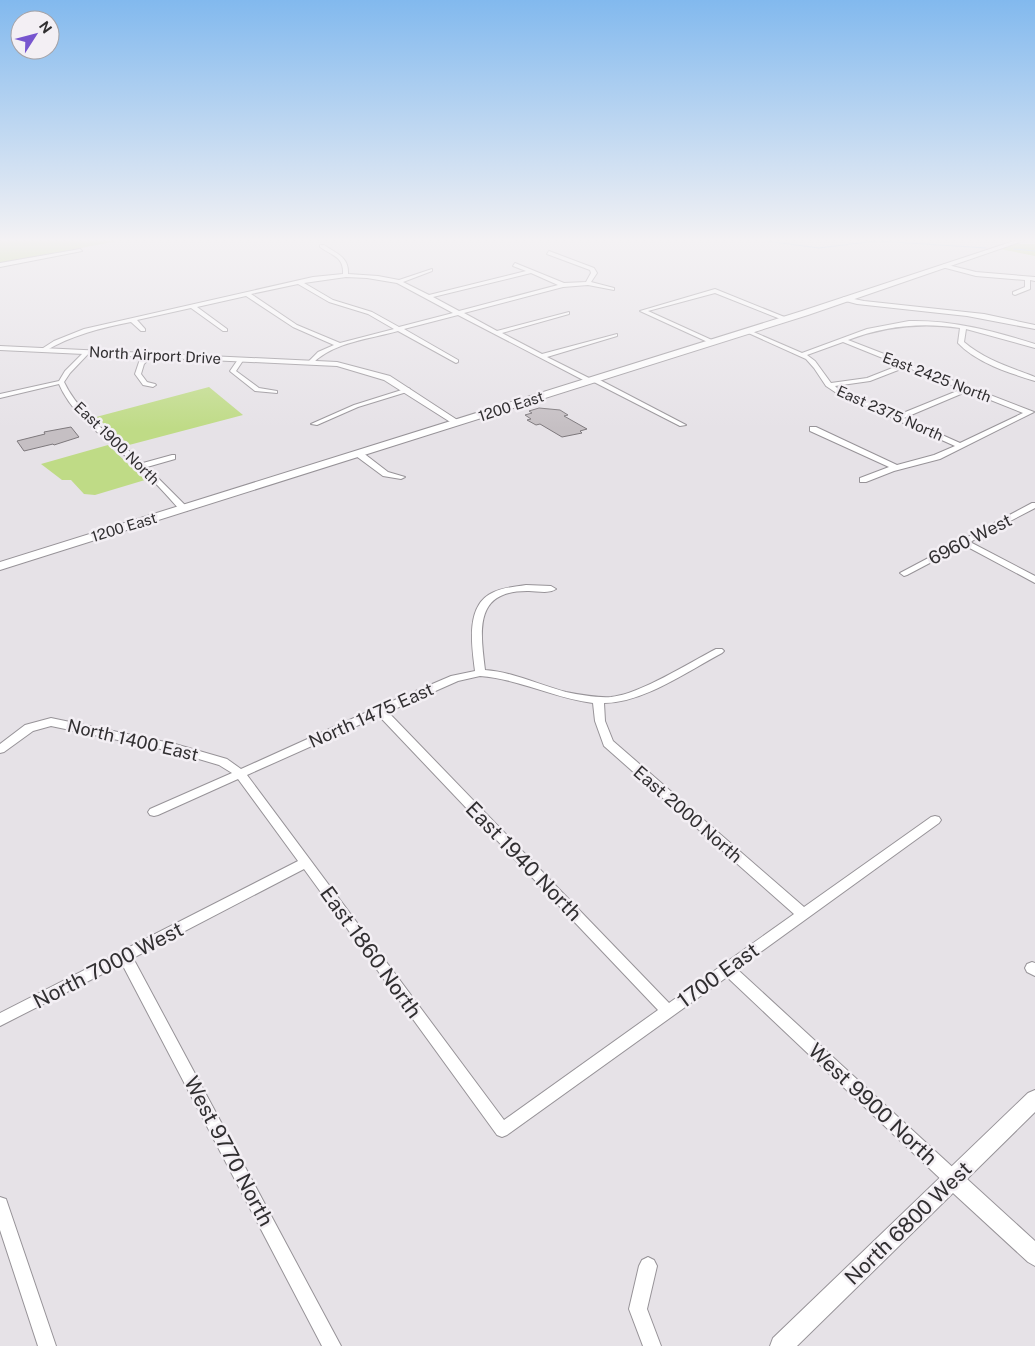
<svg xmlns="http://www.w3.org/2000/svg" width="1035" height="1346" viewBox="0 0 1035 1346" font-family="'Public Sans',sans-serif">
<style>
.green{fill:#bfdb86}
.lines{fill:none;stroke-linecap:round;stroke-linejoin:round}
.stream{stroke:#89c1f7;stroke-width:1}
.building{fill:#c5bfc3;stroke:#7d787c}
.minor-casing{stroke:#979398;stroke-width:2}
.tertiary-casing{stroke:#979398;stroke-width:2}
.secondary-casing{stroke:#979398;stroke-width:2}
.minor{fill:#fff;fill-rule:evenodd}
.tertiary{fill:#fff;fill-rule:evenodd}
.secondary{fill:#fff;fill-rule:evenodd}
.labels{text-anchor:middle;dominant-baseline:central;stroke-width:5;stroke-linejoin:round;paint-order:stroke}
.far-street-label{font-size:15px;fill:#312f31;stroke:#f3eff4}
.street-label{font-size:18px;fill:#312f31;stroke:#f3eff4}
.near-street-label{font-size:21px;fill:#312f31;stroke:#f3eff4}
</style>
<rect width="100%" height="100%" fill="#e6e2e7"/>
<g class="green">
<path d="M0,241h118l-118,22z"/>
<path d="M1016,244h19v12l-35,-7z"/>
<path d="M209,387l34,28 -114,30 -33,-28z"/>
<path d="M108,445l37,35 -50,15 -11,-1 -13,-14h-9l-21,-16z"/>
</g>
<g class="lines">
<g class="stream">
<path d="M766,241l53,7 57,-7"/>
<path d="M878,241l108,7"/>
<path d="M1014,249l21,2"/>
</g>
</g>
<g class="building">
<path d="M539,408l21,2 8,5 -4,1 23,13 -7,2 2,2 -20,4 -22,-13 -4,1 -9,-5 4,-1 -6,-4 7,-2 -3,-2z"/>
<path d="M71,427l8,10 -25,8 -1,-1 -29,7 -7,-10 28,-7 -1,-2z"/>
</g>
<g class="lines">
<defs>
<g id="minor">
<path d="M320,245h4c13,9 25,12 24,29l30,2 21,4 33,-11v2l-29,11 26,13 97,-24 -13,-5 2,-3 49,20 22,-1 5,-9 -1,-3 -43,-16 2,-3 45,17 3,5 -6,9 23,6v2l-26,-5 -25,2 -99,26 33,18 72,-19v2l-67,19 40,21 75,-20v2l-70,21 44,22 1,-1h4l90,47 -6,1 -88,-45 -1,1h-4l-129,-67 -54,14 54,31v2l-2,1 -58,-32c-28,8 -64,11 -85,32h-4v-2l9,-9 16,-7 -41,-18 -47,-31 -49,11 30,22v2h-4l-32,-23 -54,12 8,9v2h-4l-10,-9c-30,6 -59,13 -86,29l-5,-1 14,-9 30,-12 229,-52 30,-3c1,-17 -10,-18 -23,-27zM531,273l27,12 -99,26 -26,-14zM346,277l21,1 30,5 56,30 -54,14 -27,-15 -39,-12 -29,-17zM298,284l31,18 39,12 26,15 -54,14 -43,-18 -46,-31z"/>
<path d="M80,249l2,2 -82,16v-4z"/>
<path d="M944,264l32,8 59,5v4l-5,-1v9l-15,6 -2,-1v-2l12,-5v-7l-49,-4 -34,-9z"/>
<path d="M715,289l72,29 1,1 -5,1 -68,-27 -67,18 66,30 1,1 -3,2 -72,-33z"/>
<path d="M909,321c44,-1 85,10 126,23v4l-69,-19 -2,13c21,18 46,25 71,35v4c-26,-8 -58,-18 -77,-38l2,-15c-40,-6 -75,-2 -112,12l186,72 -94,47 -46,12 -28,11h-6v-4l29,-11 -79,-36v-4h6l81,38 37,-10 21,-9 -120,-54 -9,-6 -12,-18 -8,-9 -62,-28 5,-1 53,23 65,-24zM843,342l57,23 -33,13 -36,5 -16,-22 -8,-6zM906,367l56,22 -64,26 -59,-25 -4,-4 35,-5zM968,391l55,22 -63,30 -56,-25z"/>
<path d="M85,351l5,1 -20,21 -6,9c16,34 52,57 79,81l29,-8h3v4l-28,8 40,40v4h-6c-14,-15 -27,-31 -43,-44 -27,-25 -64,-48 -79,-83l-59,14v-4l59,-13 6,-10z"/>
<path d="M150,353l3,2 -9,9 -3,10 6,8 8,2 1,1 -3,2 -10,-2 -8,-11 4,-12z"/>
<path d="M239,358l5,1 -8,12 23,17 18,3v2l-22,-2 -24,-19 -1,-1z"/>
<path d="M408,388l2,1v2l-52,16 -41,18 -6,-1 43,-19z"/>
<path d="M356,452h6l26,20 17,5 -4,2 -18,-3 -27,-20z"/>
<path d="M1032,503h3v5l-65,34 65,34v7l-71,-38 -57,30 -3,1 -4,-3z"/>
<path d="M526,585l25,1 5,3c-7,5 -19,2 -27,2 -55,-1 -49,38 -44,79 28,2 54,15 81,22 15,3 31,6 45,5 29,-3 78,-34 105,-48h6l2,2 -2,2c-34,18 -79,50 -118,50l1,18 8,20 191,166 127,-90 4,-1 4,1 2,3 -2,3 -202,146 222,204 2,6 -2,6 -6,2 -6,-2 -220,-208 -220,158 -5,2 -5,-2 -193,-266 -171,89 208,388h-19l-200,-382 -122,62v-13l298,-152 -60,-82 -80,36 -4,1 -4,-1 -2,-3 2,-3 82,-36 -13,-8 -44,-13 -124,-26 -18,5 -29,21 -4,1v-9l25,-19 26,-7 124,26 52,15 14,10 135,-61 75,-32 24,-5c-3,-24 -10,-65 17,-78 11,-6 23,-6 34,-8zM480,676c39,3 74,22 113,27l2,18 9,25 190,168 -125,89 -281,-291 70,-31zM379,716l279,294 -154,110 -257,-345z"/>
<path d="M1032,962l3,1v13l-8,-4 -2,-4 2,-4z"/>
<path d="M0,1197l6,2 2,6 48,141h-18l-38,-116z"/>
<path d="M648,1257l6,3 3,6 -10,43 14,37h-18l-14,-37 10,-43 3,-6z"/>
</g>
<g id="tertiary">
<path d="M844,297l20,4 120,13 51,11v4l-68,-13 -110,-12 -15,-4 -1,-1z"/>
<path d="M0,346l337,16 53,14 72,47 -7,2 -71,-45 -47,-14 -337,-16z"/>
<path d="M1035,1090v22l-68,67 68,62v25l-7,-4 -75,-69 -156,153h-27l3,-8 255,-245z"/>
</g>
<path id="secondary" d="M1014,241h9l-215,74 -808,255v-8l802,-251z"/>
</defs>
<use href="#minor" class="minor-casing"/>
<use href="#tertiary" class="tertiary-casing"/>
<use href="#secondary" class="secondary-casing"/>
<use href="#minor" class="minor"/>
<use href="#tertiary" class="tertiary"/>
<use href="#secondary" class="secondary"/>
</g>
<linearGradient id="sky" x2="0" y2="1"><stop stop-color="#82b9ee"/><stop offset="0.56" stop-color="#f4f2f4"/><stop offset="1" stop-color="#f4f2f4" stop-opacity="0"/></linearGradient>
<rect width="1035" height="429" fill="url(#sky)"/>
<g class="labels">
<g class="far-street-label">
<text transform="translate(155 355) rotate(3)">North Airport Drive</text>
<text transform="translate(937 377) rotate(21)">East 2425 North</text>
<text transform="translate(511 406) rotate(-18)">1200 East</text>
<text transform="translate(890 413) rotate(24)">East 2375 North</text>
<text transform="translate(117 443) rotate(44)">East 1900 North</text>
<text transform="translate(124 527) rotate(-17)">1200 East</text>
</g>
<g class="street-label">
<text transform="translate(970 539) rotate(-27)">6960 West</text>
<text transform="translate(371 715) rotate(-24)">North 1475 East</text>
<text transform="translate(133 740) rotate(13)">North 1400 East</text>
<text transform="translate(688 814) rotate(41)">East 2000 North</text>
</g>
<g class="near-street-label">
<text transform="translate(524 861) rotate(46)">East 1940 North</text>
<text transform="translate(371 952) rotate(54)">East 1860 North</text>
<text transform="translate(108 965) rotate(-27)">North 7000 West</text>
<text transform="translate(718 975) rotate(-36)">1700 East</text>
<text transform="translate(873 1104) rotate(43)">West 9900 North</text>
<text transform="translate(229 1151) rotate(62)">West 9770 North</text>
<text transform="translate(908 1223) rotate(-44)">North 6800 West</text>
</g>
</g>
<g transform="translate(35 35) rotate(54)"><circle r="24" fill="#f3eff4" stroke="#a5a2a6"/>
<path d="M0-4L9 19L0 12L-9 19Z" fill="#7755cf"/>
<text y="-8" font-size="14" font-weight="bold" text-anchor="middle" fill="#312f31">N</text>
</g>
</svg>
